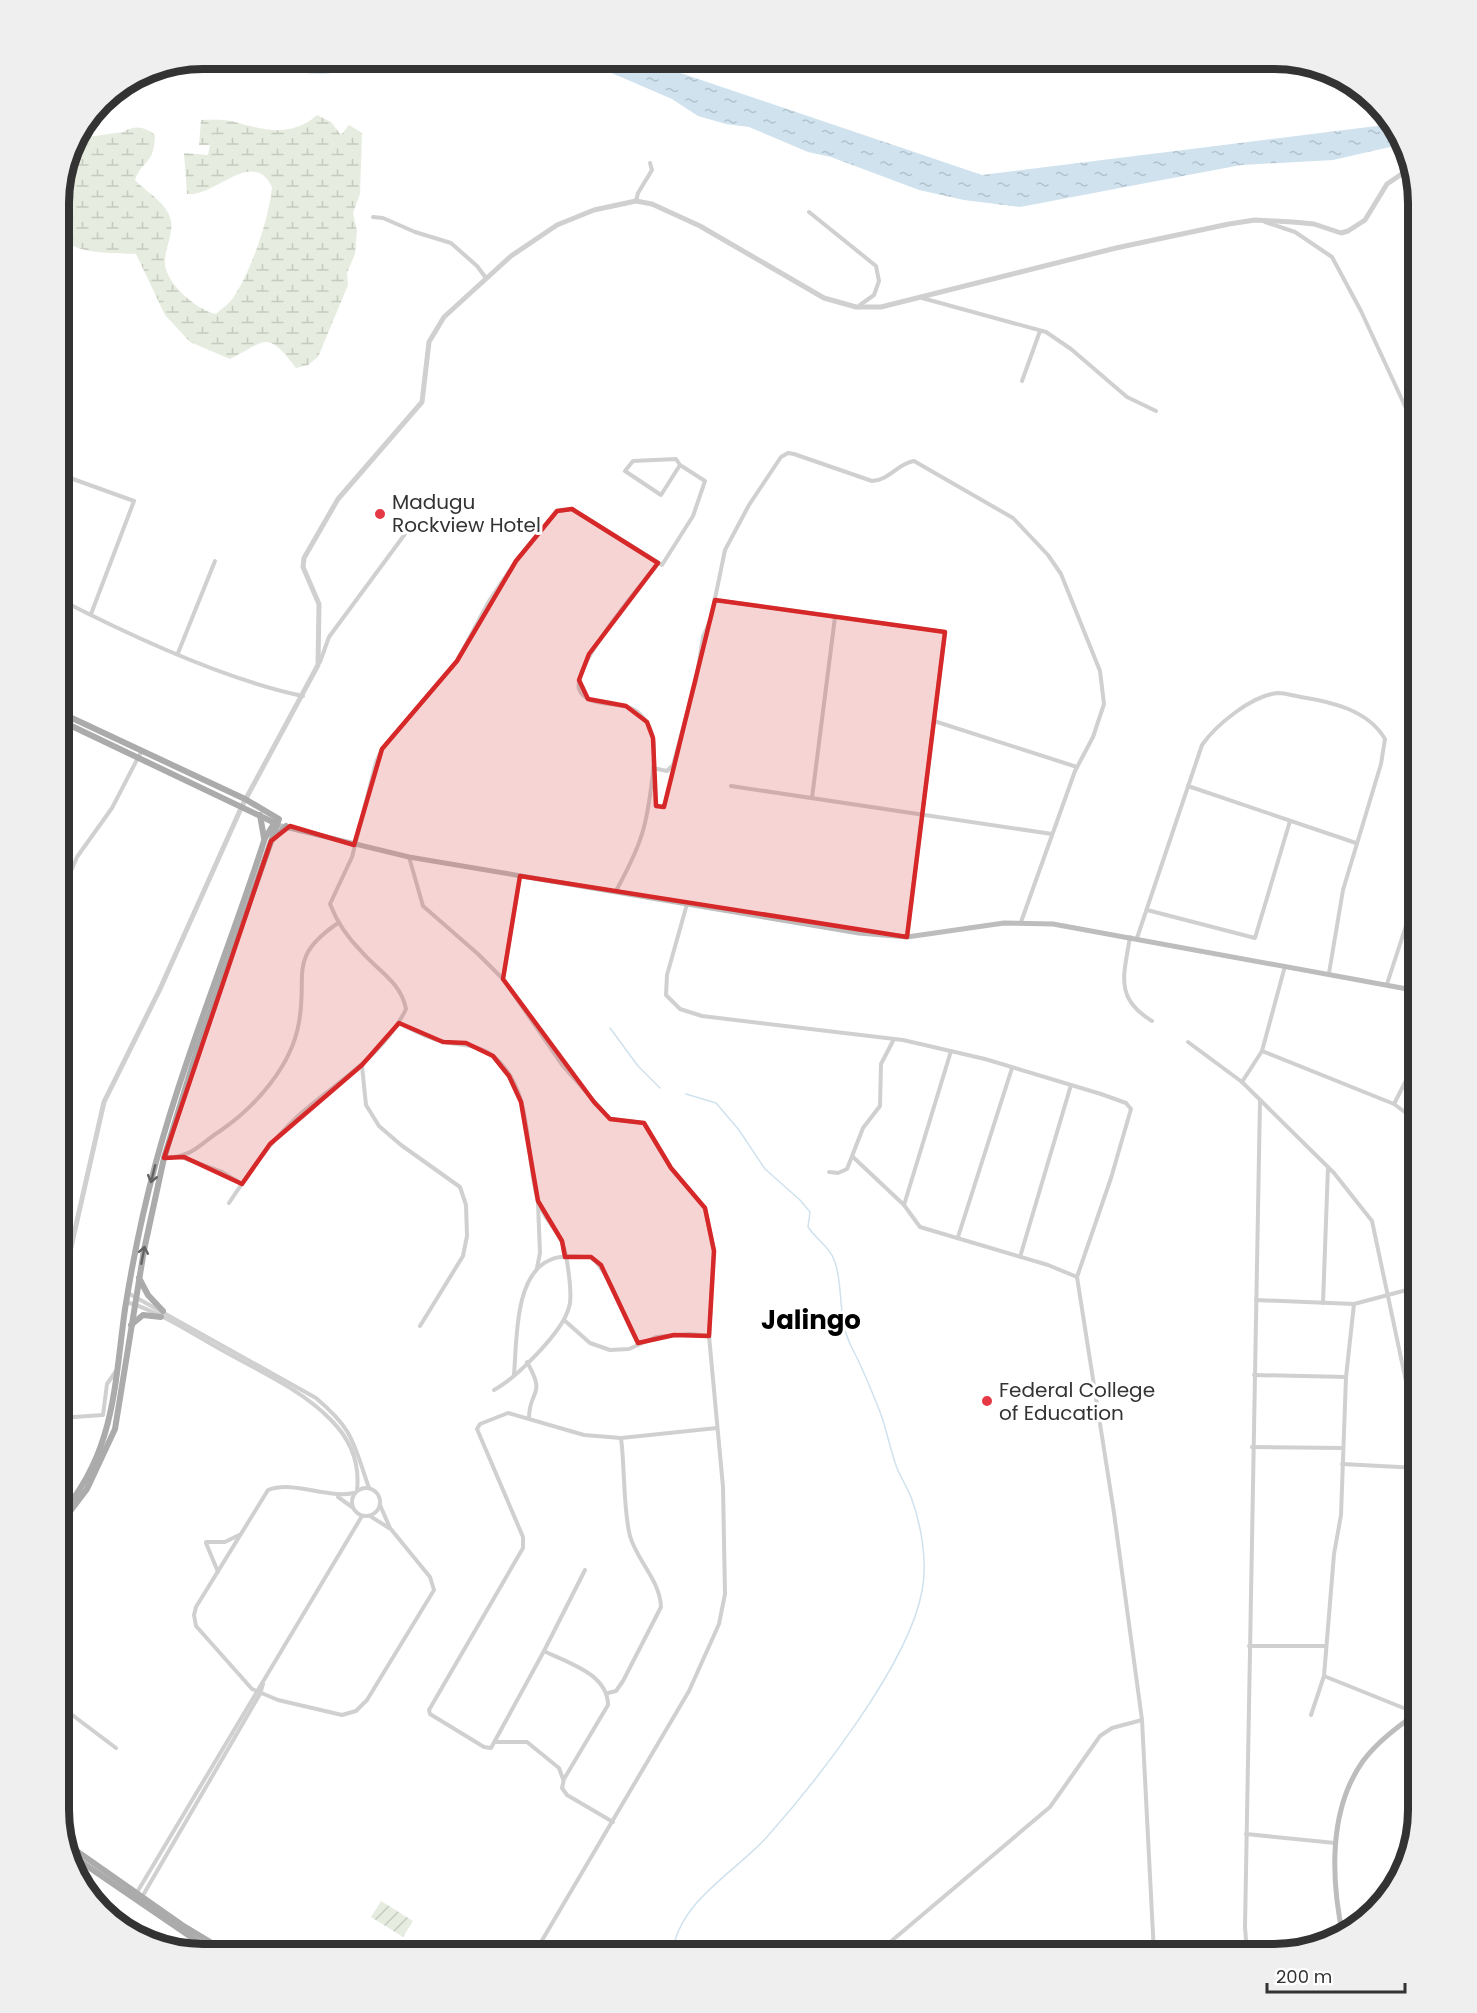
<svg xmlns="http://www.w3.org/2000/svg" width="1477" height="2013" viewBox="0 0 1477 2013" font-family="Poppins,sans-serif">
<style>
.wetland{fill:url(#wetland-marsh)}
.garden{fill:url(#garden-furrows)}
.water{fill:url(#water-ripples)}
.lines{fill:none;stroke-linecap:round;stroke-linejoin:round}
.stream{stroke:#cfe2ee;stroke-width:1.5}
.minor{stroke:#d0d0d0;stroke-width:4}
.tertiary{stroke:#d0d0d0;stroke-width:5}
.secondary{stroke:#bdbdbd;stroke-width:5}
.primary{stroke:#ababab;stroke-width:6}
.oneway{stroke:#636363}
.marked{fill:#d62828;fill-opacity:0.2;stroke:#d62828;stroke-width:4.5;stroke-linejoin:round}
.poi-dot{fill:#e63946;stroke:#fff;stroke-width:2}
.labels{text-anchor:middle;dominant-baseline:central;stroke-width:6;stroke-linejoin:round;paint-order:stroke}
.poi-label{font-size:20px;fill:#333;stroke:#fff;text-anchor:start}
.district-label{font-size:26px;font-weight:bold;fill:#000;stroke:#fff}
.rim{fill:none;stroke:#333;stroke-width:8}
</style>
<defs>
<pattern id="wetland-marsh" width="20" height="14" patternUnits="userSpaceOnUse" patternTransform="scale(1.5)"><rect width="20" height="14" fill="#e6ecdf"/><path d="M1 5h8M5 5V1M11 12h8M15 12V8" fill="none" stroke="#c6cbc0"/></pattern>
<pattern id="garden-furrows" width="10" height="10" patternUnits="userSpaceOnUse" patternTransform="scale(1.5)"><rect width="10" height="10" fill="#e6ecdf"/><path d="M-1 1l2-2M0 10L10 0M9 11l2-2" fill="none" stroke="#c6cbc0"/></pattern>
<pattern id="water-ripples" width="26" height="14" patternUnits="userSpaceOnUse" patternTransform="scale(1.5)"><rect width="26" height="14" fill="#cfe2ee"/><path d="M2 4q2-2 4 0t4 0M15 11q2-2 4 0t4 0" fill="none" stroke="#b2c2cd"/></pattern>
</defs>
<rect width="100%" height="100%" fill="#fff"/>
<path class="wetland" d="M317,115l14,7 10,13 8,-10 13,8 -2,61 -7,19 4,18 -2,23 -8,19 1,12 -30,72 -10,8 -12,3c-29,-38 -29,-28 -66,-9l-40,-17 -25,-27 -29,-61c-26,-2 -57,2 -77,-18v-43l15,-54 49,-7c11,-7 22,-6 32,3 -1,31 -13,24 -20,45 13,14 32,22 36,41 2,12 -5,26 -6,38 -3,22 31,51 51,55 5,-5 13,-10 17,-16 18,-26 36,-79 39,-111 -20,-40 -56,10 -85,7l-3,-41 24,2 2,-10h-11l2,-25c11,0 24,-1 34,2 29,8 56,16 82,-7z"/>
<path class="garden" d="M381,1901l32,20 -10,16 -32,-20z"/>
<g class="water">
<path d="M246,59h291l-56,3 -33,-2 -82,11 -8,-8c-32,22 -78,5 -112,-4z"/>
<path d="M565,59h74l343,116 411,-51 6,6 4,14 -70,16 -92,5 -221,42 -56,-7 -45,-10 -88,-33 -23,-5 -59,-25 -23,-3 -28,-8 -26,-17 -65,-28 -25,-6 -14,3z"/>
</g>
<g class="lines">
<g class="stream">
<path d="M610,1028l28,38 22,22"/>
<path d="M672,1954c7,-53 61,-80 94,-116 50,-56 143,-174 156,-247 6,-29 -1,-67 -11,-94 -4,-10 -10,-19 -14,-29 -7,-18 -10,-38 -17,-56 -9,-23 -18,-45 -29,-66 -14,-29 -7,-56 -16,-84 -5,-15 -19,-23 -27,-35l2,-15 -10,-12 -35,-31 -26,-39 -23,-27 -30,-9"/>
</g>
<g class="minor">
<path d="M636,201l2,-8 14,-23 -2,-7"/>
<path d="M809,212l67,54 3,15 -5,14 -14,10"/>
<path d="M373,217l10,1 32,14 36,11 26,23 9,12"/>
<path d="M1265,222l30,10 37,25 29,54 56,121 1,29"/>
<path d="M922,298l124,34 25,17 56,48 29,14"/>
<path d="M1022,381l18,-50"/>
<path d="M59,474l75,27 -43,113"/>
<path d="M59,599c70,36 167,81 244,97"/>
<path d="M715,600l230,32 -38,305"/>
<path d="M178,653l37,-92"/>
<path d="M320,662l9,-25 76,-103"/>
<path d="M934,721l143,46"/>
<path d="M653,768l14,3 6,-6 23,-85 7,-43 8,-19 14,-68 24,-45 32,-48 7,-4 6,1 78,27c18,-1 26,-18 42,-20l99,57 35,37 13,19 39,97 4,33 -11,33 -18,34 -54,151"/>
<path d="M731,786l321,48"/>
<path d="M1188,786l168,57"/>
<path d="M812,798l23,-181"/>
<path d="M409,857l14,49 55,48 25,25 60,87 47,53 34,4 27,45 34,40 9,43 -5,85 14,151 2,107 -6,30 -30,67 -155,263"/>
<path d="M616,891c9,-17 19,-35 25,-54 7,-20 16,-79 12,-99 -2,-11 -10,-24 -20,-29 -15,-8 -47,-1 -54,-20 -7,-23 63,-105 79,-126"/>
<path d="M59,899l18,-42 35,-49 30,-58"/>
<path d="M687,904l-20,71 -1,20 14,14 22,7 201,24 82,19 116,35 25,9 5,6 -20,69 -34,99 37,236 28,207 12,234"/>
<path d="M1147,910l108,28 35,-117"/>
<path d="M1130,937c-6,38 -16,61 22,84"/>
<path d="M1137,938l65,-193c14,-20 50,-50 76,-52 7,0 16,3 23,4 31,5 67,13 84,42l-4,25 -38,126 -14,83"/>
<path d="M1285,966l-23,85 -20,31 92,91 38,48 46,217"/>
<path d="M503,979l17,-103"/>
<path d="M1387,984l31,-95"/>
<path d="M399,1023c14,7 27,15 42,18 18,5 36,2 52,15 42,33 31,99 45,145 4,15 16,25 23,39 6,11 12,56 8,67 -6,25 -53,71 -75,83"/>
<path d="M1188,1042l54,40"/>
<path d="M1262,1051l132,53 24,18"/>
<path d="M362,1066l4,39 13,21 22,19 59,42 6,18 1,31 -4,20 -43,70"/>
<path d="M1394,1104l24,-47"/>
<path d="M853,1157l51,48 16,22 128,38 29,12"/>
<path d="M164,1158c29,-1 33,-12 56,-27 35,-24 72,-65 79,-109 9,-49 -12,-64 39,-99"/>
<path d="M184,1158l38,14 20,12"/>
<path d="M829,1172l9,1 9,-4 16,-41 17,-22 1,-42 13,-25"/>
<path d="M229,1203c21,-32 41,-61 69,-87 38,-34 85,-59 108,-107 -5,-27 -28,-38 -45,-58 -14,-14 -24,-29 -31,-47l22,-47 24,-95 6,-13 75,-88 32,-60 27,-40 41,-50 15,-2 90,56 31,-49 12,-35 -25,-16 -19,30 -36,-24 8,-10 43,-2 4,6"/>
<path d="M904,1205l47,-154"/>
<path d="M958,1237l54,-169"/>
<path d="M1020,1257l51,-172"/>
<path d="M537,1268l3,-15 -2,-49"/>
<path d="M128,1293l188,105c39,33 37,45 53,90"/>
<path d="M1256,1300l98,4 64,-17"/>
<path d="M126,1302c33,9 65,31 94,47 37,21 81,40 111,71 19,19 29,43 26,70"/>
<path d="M1323,1303l5,-136"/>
<path d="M564,1320l26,23 20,7 19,-1 27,-12 34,-3 19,2"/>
<path d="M527,1362c20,35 2,27 2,56"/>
<path d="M514,1374c3,-32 0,-99 36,-114 12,-6 29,-3 41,-3 21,18 32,61 47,86"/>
<path d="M1254,1375l92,2"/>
<path d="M59,1418l44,-3 4,-31 9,-13"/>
<path d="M1252,1447l91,1"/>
<path d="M1342,1464l76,4"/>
<circle cx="366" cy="1502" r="14"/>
<path d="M354,1493c-28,6 -60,-13 -86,-3l-72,117 -2,8 2,11 56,63 26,11 64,15 14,-4 11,-11 67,-110 -4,-13 -40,-49 -10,-23"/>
<path d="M338,1497l14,10"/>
<path d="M370,1516l19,12"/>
<path d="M206,1542h19l14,-7"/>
<path d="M206,1543l12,29"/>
<path d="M1412,1597l6,-12"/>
<path d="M1249,1646h77"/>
<path d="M544,1651l41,-81"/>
<path d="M1324,1676l92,37"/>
<path d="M608,1693l8,-2 7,-10 38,-74c-1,-27 -24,-46 -31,-71 -7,-27 -5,-68 -9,-98"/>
<path d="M59,1705l57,43"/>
<path d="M1311,1715l13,-39 10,-122 7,-39 5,-138 8,-73"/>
<path d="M496,1742h31l32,26 4,11"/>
<path d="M613,1822l-46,-27 -5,-7 2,-9 44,-74c0,-31 -40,-42 -64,-54l-53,97 -7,-1 -54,-33 -1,-4 94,-162v-11l-46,-108 3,-5 28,-11 76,22 37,3 96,-10"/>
<path d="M1246,1834l89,9"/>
<path d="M136,1894l226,-378"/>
<path d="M142,1897l118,-203 3,-10"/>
<path d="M876,1954l174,-147 50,-71 12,-8 30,-8"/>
<path d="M1247,1954l-2,-27 15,-827"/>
</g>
<path class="tertiary" d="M59,1300l45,-198 56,-113 82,-183 76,-141 1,-61 -16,-37 1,-9 34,-59 84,-97 7,-60 15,-25 67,-61 46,-31 37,-15 42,-9 16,3 48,22 124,72 32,9h25l235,-59 113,-24 26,-4 38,2 21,2 27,9 7,-2 17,-11 22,-36 22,-15"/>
<g class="secondary">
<path d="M277,825l132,32 450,76 48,4 97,-14 49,1 365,67"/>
<path d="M1343,1936c-12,-56 -15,-126 20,-175 15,-20 36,-35 55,-49"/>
</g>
<g class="primary">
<path d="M59,720l218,104"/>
<path d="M260,815l4,23"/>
<path d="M273,839l13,-13"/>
<path d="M139,1278l9,17 15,16"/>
<path d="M131,1325l12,-10 18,2"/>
<path d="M59,1517c56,-64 55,-129 66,-208 8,-50 18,-99 31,-147 30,-110 74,-215 109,-324l10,-16"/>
<path d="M59,1526l28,-37 28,-60 29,-179 20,-92 34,-111 81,-228 -34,-20 -186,-87"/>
<path d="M68,1845l114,80 48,29"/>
<path d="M71,1855l145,99"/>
</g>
</g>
<defs><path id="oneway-shaft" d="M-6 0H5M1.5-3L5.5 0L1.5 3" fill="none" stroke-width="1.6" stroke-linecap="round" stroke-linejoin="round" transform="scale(1.5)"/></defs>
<g class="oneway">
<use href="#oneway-shaft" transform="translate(153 1174) rotate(104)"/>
<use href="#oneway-shaft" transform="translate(143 1255) rotate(-79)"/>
</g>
<path class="marked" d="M572,509l86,54 -69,91 -10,26 9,19 38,7 21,16 6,16 3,68 8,1 51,-207 230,32 -38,305 -387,-61 -17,103 91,123 16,17 34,4 27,45 34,40 9,43 -5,85 -35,-1 -36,8 -37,-78 -10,-8h-26l-3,-16 -24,-40 -17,-99 -12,-26 -16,-20 -27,-13 -23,-1 -44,-19 -37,42 -92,79 -28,40 -58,-27 -20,1 107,-317 19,-15 64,19 28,-96 75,-88 59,-100 41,-50z"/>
<g class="poi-dot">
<circle cx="380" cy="514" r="6"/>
<circle cx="987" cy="1401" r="6"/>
</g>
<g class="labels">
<g class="poi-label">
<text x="392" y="502">Madugu<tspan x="392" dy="23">Rockview Hotel</tspan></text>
<text x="999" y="1390">Federal College<tspan x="999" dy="23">of Education</tspan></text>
</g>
<g class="district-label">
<text x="811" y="1320">Jalingo</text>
</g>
</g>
<path d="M0 0H1477V2013H0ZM203 69H1274A134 134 0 0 1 1408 203V1810A134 134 0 0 1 1274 1944H203A134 134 0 0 1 69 1810V203A134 134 0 0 1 203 69Z" fill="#efefef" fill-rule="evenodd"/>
<path class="rim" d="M203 69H1274A134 134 0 0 1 1408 203V1810A134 134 0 0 1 1274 1944H203A134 134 0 0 1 69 1810V203A134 134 0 0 1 203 69Z"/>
<path d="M1267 1983v9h138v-9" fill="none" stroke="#333333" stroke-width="3"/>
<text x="1276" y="1983" font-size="18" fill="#333333" stroke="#ffffff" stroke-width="4.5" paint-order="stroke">200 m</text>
</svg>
